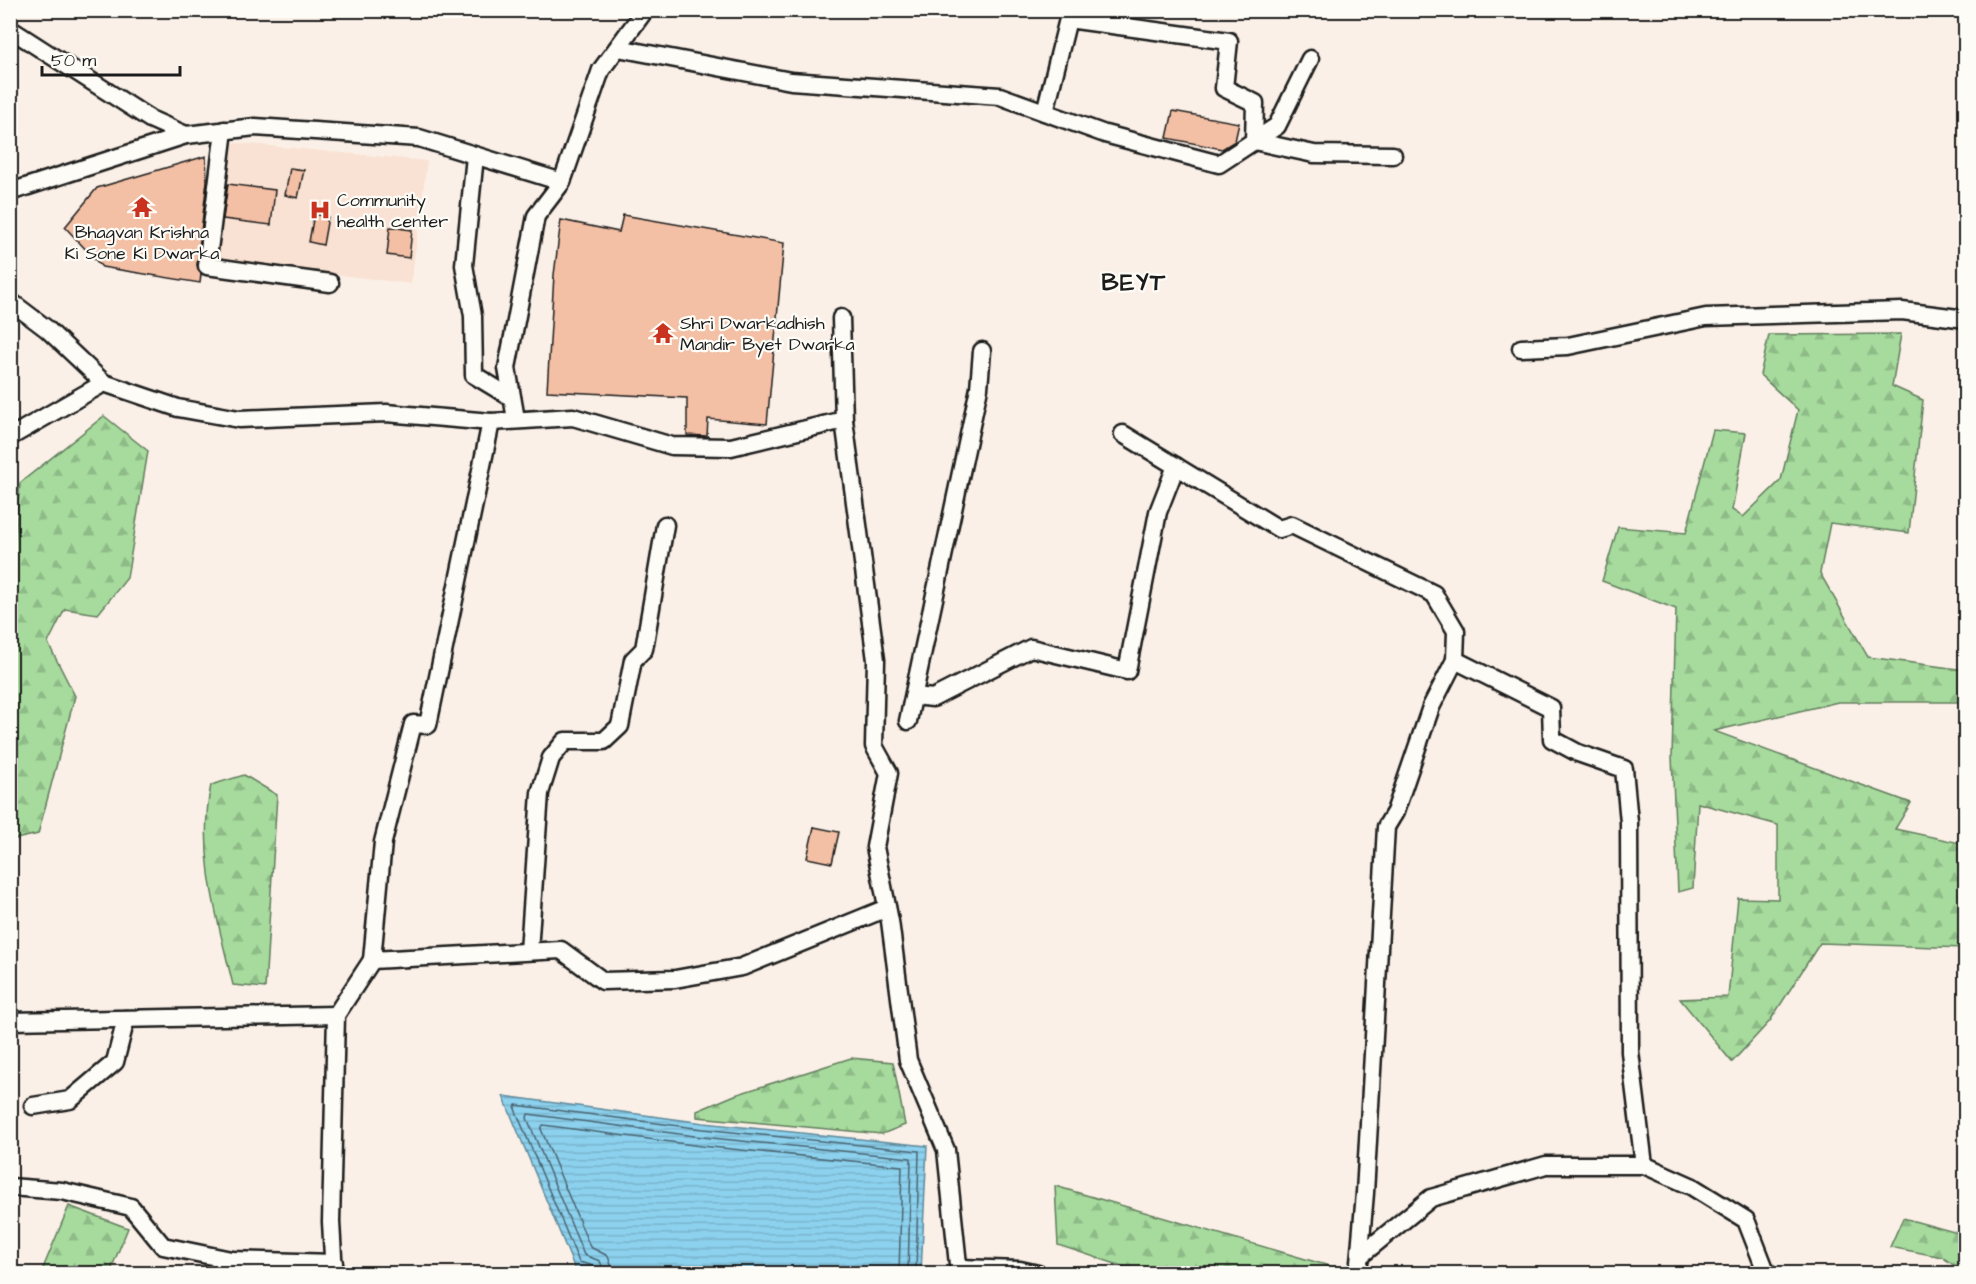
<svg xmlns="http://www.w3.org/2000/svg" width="1976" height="1284" viewBox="0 0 1976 1284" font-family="'Architects Daughter',sans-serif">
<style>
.built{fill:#f9e2d3}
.forest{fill:url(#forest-firs);stroke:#617c5c;stroke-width:1.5}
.water{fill:url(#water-rules);stroke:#5f899a;stroke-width:1.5}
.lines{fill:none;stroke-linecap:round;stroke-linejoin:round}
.shore{stroke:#496470;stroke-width:1.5}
.building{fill:#f4c0a5;stroke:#1c1c1c;stroke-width:1.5}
.street-casing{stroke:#1c1c1c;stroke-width:21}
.street{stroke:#fdfcf7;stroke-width:16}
.labels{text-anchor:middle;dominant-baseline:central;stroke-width:4.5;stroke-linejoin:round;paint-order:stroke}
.poi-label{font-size:18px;fill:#1c1c1c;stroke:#fdfcf7;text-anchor:start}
.district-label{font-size:24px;font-weight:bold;letter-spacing:1.5px;fill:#1c1c1c;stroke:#fdfcf7}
</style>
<defs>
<pattern id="forest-firs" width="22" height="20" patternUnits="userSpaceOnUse" patternTransform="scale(1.5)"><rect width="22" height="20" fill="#a6db9d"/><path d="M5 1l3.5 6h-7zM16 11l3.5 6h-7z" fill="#8ebb87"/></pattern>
<pattern id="water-rules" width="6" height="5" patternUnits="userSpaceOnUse" patternTransform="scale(1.5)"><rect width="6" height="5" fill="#8cd1ee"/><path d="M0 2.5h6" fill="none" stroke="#78b3cc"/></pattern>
</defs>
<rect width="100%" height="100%" fill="#fbf0e7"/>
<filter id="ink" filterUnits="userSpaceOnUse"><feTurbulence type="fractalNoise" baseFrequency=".0167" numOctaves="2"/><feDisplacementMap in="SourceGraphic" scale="12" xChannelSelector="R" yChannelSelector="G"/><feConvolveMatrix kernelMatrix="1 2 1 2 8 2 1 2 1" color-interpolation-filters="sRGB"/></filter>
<g filter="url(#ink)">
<path class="built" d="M228,142l199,19 -16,123 -196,-25z"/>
<g class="forest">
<path d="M1901,334l-9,52 31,14 -14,133 -79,-10 -10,50 48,84 97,13v32h-127l-124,29 197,72 -16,26 70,15v104l-145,-5 -50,78 -38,41 -52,-63 48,-2 10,-99 40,1v-74l-80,-22 -5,85 -15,4 -6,-135 4,-148 -74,-28 16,-54 68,6 27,-103 33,3 -14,77 11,7 38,-37 17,-70 -38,-35 9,-40z"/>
<path d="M104,416l44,35 -21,127 -29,36 -33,-5 -17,34 27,53 -37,138 -27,6 -1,-250 10,-107z"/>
<path d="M244,775l33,20 -12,193 -32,-3c-16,-67 -36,-132 -22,-200z"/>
<path d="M851,1058l42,4 12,63 -23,9 -185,-17v-6l38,-16z"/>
<path d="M1055,1186l278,81v6h-190l-85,-28z"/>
<path d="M69,1206l59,22 -16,39 2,6h-73z"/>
<path d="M1903,1218l62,17v38l-23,-16 -52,-10z"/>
</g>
<path class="water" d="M503,1096l201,27 223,23 -6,127 -304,1 -42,-5z"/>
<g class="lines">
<g class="shore">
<path d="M597,1274l-3,-8 -15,-4 -64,-153 1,-4 187,24 216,22 -3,123"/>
<path d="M605,1274l-5,-13 -16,-6 -57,-137 1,-4 174,23 209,21 -3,116"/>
<path d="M614,1274l-6,-18 -18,-9 -49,-118 2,-4 158,21 201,20 -3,108"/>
</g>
</g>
<g class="building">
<path d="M1173,111l66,12 -4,18 -13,8 -55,-11z"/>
<path d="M206,156l1,25 -10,84 4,9 -1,9 -98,-16 -37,-40 32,-39z"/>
<path d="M290,168l14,2 -6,28 -13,-3z"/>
<path d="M228,184l47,6 -4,35 -48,-6z"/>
<path d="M314,214l14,3 -5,28 -14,-3z"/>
<path d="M623,215l161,28 -17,181 -59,-5 -1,17 -20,-1v-37l-140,-7 7,-116 7,-55 58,12z"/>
<path d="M390,227l22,3 -3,28 -22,-3z"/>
<path d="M814,827l25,5 -7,31 -25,-5z"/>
</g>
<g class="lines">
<defs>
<g id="street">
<path d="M10,29l140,90 36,16"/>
<path d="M618,48l173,33 209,15 105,38 114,30 58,-38 33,-67"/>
<path d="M1045,112l23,-93 161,22 -5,47 31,15 -1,38 60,13 79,1"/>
<path d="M224,130l-17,136 123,17"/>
<path d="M475,156l-11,109 9,51 1,59 38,23"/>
<path d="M10,192l176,-57 69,-8 164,11 143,44"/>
<path d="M10,301l37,28 57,54 74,25 61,11 147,-6 105,9 82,-5 99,29 59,1 113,-27"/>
<path d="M841,318l3,102 32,240 -2,86 15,27 -14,74 15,74 18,139 38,90 13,124"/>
<path d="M1521,348l47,-2 138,-29 196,-6 64,8"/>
<path d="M516,419l-9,-51 29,-152 26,-34 39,-112 44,-60"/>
<path d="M491,422l-63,303 -15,-1 -30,118 -11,118 189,-10 42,31 72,-2 67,-12 145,-59"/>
<path d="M1123,434l156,95 13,-4 142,69 22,37 -1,29 -24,47 -36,105 -9,15 -21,366 -7,81"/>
<path d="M10,437l94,-54"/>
<path d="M1455,660l96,48 1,31 26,14 46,16 5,53 1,230 14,113"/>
<path d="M914,696l19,2 98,-50 96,23 31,-159 18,-46"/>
<path d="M908,721l71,-333 3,-37"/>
<path d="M529,951l11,-158 11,-35 14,-17h39l16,-15 13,-66 11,-11 21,-124"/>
<path d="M10,1021l326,-6"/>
<path d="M33,1106l37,-6 45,-38 11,-43"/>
<path d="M10,1187l52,4 69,16 32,39 68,14"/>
<path d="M1360,1256l71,-58 115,-33h98l47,21 55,34 21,54"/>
<path d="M960,1268l60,2 18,4"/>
<path d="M212,1274l19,-14 103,3"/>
<path d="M334,1274l-3,-52 5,-207 36,-55"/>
</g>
</defs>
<use href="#street" class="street-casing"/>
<use href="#street" class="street"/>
</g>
</g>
<defs>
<symbol id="temple-bare" viewBox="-9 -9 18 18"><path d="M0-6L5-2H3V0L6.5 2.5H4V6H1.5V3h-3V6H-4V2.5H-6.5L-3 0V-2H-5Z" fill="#c8321e" stroke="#fdfcf7" stroke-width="2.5" paint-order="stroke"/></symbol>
<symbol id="hospital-bare" viewBox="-9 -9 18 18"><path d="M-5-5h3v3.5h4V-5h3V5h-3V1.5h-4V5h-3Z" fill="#c8321e" stroke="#fdfcf7" stroke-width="2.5" paint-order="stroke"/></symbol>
</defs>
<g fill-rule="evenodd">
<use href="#temple-bare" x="127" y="192" width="30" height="30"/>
<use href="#hospital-bare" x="305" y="195" width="30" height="30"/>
<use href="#temple-bare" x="648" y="318" width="30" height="30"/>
</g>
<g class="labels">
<g class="poi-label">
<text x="337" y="200">Community<tspan x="337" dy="21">health center</tspan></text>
<text x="142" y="232" text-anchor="middle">Bhagvan Krishna<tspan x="142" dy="21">Ki Sone Ki Dwarka</tspan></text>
<text x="680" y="323">Shri Dwarkadhish<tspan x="680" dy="21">Mandir Byet Dwarka</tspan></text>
</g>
<g class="district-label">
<text x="1134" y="283">BEYT</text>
</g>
</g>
<rect width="1976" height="1284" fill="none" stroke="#fdfcf7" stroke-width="36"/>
<rect x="18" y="18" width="1940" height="1248" fill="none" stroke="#1c1c1c" stroke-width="2" filter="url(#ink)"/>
<path d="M42 66v9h138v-9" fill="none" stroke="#1c1c1c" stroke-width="3"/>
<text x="51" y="66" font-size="18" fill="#1c1c1c" stroke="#fdfcf7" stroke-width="4.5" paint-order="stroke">50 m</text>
</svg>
